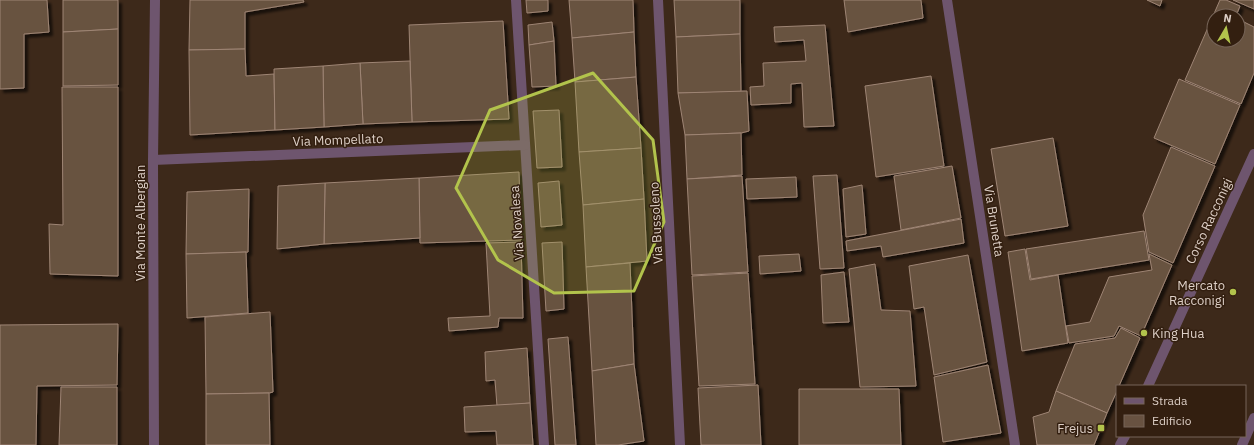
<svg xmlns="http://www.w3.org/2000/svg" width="1254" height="445" viewBox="0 0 1254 445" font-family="'IBM Plex Sans',sans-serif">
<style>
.building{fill:#685241;stroke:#9e8574;filter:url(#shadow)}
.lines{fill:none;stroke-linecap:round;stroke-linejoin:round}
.minor{stroke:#6e556e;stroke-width:10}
.tertiary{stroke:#6e556e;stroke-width:10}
.marked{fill:#b2c34c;fill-opacity:0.2;stroke:#b2c34c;stroke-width:3;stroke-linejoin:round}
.poi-dot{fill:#b2c34c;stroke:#331f10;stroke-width:1.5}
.labels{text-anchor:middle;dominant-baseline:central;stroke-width:3;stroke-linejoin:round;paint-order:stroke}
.street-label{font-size:13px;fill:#ddcfc6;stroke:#331f10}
.poi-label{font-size:13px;fill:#ddcfc6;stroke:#331f10;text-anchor:end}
</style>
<defs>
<filter id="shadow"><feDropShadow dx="3.5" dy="3.5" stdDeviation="1" flood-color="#0009"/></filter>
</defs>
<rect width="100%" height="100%" fill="#3d291a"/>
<g class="building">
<path d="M0,0h47l2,32 -25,2v54l-24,1z"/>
<path d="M63,0h55v29l-55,3z"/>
<path d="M190,0h113l1,2 -59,10v37l-56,1z"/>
<path d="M526,0h22v11l-21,2z"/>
<path d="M569,0h64l1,32 -62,6z"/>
<path d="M674,0h66v34l-64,3z"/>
<path d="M844,0h77l2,18 -75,14z"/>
<path d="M1147,0h15l-2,6z"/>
<path d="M1220,0h6l14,6 -4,10h-22v24h24v-21l16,8v46l-13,31 -56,-24z"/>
<path d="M1233,0h21v9z"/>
<path d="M503,21l6,98 -97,3 -3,-97z"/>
<path d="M552,22l2,19 -25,4 -1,-20z"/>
<path d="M825,25l9,101 -30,1 -2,-44 -11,1v19l-40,2 -1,-18 14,-1 -1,-23 43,-2 -2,-21 -29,2 -1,-15z"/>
<path d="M118,29v56l-55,1v-54z"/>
<path d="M634,32l2,45 -61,5 -3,-44z"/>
<path d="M740,34l1,58 -63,1 -2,-56z"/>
<path d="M554,41l2,45 -24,1 -3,-42z"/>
<path d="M245,49l1,27 28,-2 1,56 -85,5 -1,-85z"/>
<path d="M410,61l2,61 -49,2 -3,-61z"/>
<path d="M360,63l3,61 -39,3 -1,-61z"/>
<path d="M323,66l1,61 -49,3 -1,-61z"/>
<path d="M931,76l13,90 -68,11 -11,-91z"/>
<path d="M636,77l5,71 -62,4 -4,-70z"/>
<path d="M1179,79l61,26 -25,59 -61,-26z"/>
<path d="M62,87h56v189l-68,-2 -1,-50 14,1z"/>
<path d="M747,91l2,40 -8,2 -56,2 -7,-42z"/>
<path d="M559,110l3,57 -25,1 -4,-57z"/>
<path d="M741,133l1,42 -55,4 -2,-44z"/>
<path d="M1053,138l15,88 -63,10 -14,-87z"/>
<path d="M1171,147l44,19 -42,97 -24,-11 -6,-37z"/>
<path d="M641,148l3,51 -61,6 -4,-53z"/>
<path d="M952,166l9,52 -60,12 -7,-54z"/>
<path d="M519,172l2,68 -101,3 -1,-65z"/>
<path d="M837,175l7,93 -24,1 -7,-93z"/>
<path d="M742,176l6,96 -56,3 -5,-96z"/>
<path d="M796,177l1,20 -50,2 -1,-20z"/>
<path d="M419,178l1,60 -96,6 1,-61z"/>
<path d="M559,181l3,44 -21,2 -3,-44z"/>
<path d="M325,183l-1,61 -47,5 1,-63z"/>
<path d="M862,185l4,49 -20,3 -3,-48z"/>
<path d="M249,189l-1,63 -62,2 1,-62z"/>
<path d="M644,199l3,62 -61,6 -3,-62z"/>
<path d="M961,219l3,24 -81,14 -2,-11 -34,5 -1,-10z"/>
<path d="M1144,231l5,29 -118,19 -5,-30z"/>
<path d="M521,242l2,76h-24l-1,9 -49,4 -1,-13 42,-2 -4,-73z"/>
<path d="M562,242l2,67 -18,2 -4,-68z"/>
<path d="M1025,249l5,31 28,-5 10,68 -46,8 -14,-99z"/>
<path d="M246,252l2,61 -61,5 -1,-64z"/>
<path d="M799,254l2,17 -41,3 -1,-18z"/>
<path d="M1149,254l23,11 -31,71 -22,-10 -5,10 -45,7 -3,-17 24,-4 19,-45 43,-7z"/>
<path d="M968,255l19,107 -53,13 -10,-68 -10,2 -5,-43z"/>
<path d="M630,263l4,101 -42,7 -6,-104z"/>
<path d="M875,264l6,46 29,1 6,75 -56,1 -11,-118z"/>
<path d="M844,272l5,50 -26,1 -2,-48z"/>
<path d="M748,273l7,111 -56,2 -7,-110z"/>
<path d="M270,312l3,80 -4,1 -63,1 -1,-77z"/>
<path d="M118,324l-1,61 -80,1 -1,59h-36v-120z"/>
<path d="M1121,328l19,10 -21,48h-2v5l-10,22 -51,-22 19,-47 40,-6z"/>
<path d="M568,337l8,108h-21l-7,-106z"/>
<path d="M527,348l3,55 -33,3 -2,-26 -9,1 -1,-29z"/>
<path d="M634,364l10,77 -26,4h-22l-4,-74z"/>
<path d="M988,365l13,68 -58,9 -9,-65z"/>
<path d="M758,385l3,60h-60l-3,-57z"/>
<path d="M61,387h56v58h-58z"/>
<path d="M799,389h100l2,56h-102z"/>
<path d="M1056,391l51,22 -13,32h-57l-4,-28 16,-5z"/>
<path d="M269,393l1,52h-64v-51z"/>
<path d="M530,403l3,42h-36l-1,-14 -31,1 -1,-25z"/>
</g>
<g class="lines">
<g class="minor">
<path d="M516,0l28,445"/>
<path d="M658,0l22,445"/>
<path d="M947,0l68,445"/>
<path d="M153,160l372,-15"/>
<path d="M154,445l-1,-285 2,-160"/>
</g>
<g class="tertiary">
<path d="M1148,386l106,-232"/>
<path d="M1120,445l5,-9"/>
<path d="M1242,445l12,-27"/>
</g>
</g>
<path class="marked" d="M593,73l60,67 11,82 -30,69 -80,2 -56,-33 -42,-72 34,-78z"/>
<g class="poi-dot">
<circle cx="1233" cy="292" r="4"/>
<circle cx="1144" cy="333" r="4"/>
<rect x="1097" y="424" width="8" height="8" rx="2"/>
</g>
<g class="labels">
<g class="street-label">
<text transform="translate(338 140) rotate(-2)">Via Mompellato</text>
<text transform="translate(994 221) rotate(81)">Via Brunetta</text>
<text transform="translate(1209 221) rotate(-65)">Corso Racconigi</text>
<text transform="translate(140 223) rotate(-90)">Via Monte Albergian</text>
<text transform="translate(517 223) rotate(-94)">Via Novalesa</text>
<text transform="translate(656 223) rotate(-93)">Via Bussoleno</text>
</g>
<g class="poi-label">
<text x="1225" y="285">Mercato<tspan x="1225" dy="15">Racconigi</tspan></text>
<text x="1152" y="333" text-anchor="start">King Hua</text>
<text x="1093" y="428">Frejus</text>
</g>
</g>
<rect x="1116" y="385" width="130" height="52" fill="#331f10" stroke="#776559"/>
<rect x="1124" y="398" width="20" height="6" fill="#6e556e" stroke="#776559"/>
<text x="1152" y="405" font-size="12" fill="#ddcfc6">Strada</text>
<rect x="1124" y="415" width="20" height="12" fill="#685241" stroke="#776559"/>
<text x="1152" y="425" font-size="12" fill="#ddcfc6">Edificio</text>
<g transform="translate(1226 28) rotate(9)"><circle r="19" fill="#331f10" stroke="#776559"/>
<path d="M0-3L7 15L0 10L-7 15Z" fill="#b2c34c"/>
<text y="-6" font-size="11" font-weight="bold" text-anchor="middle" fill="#ddcfc6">N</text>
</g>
</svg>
